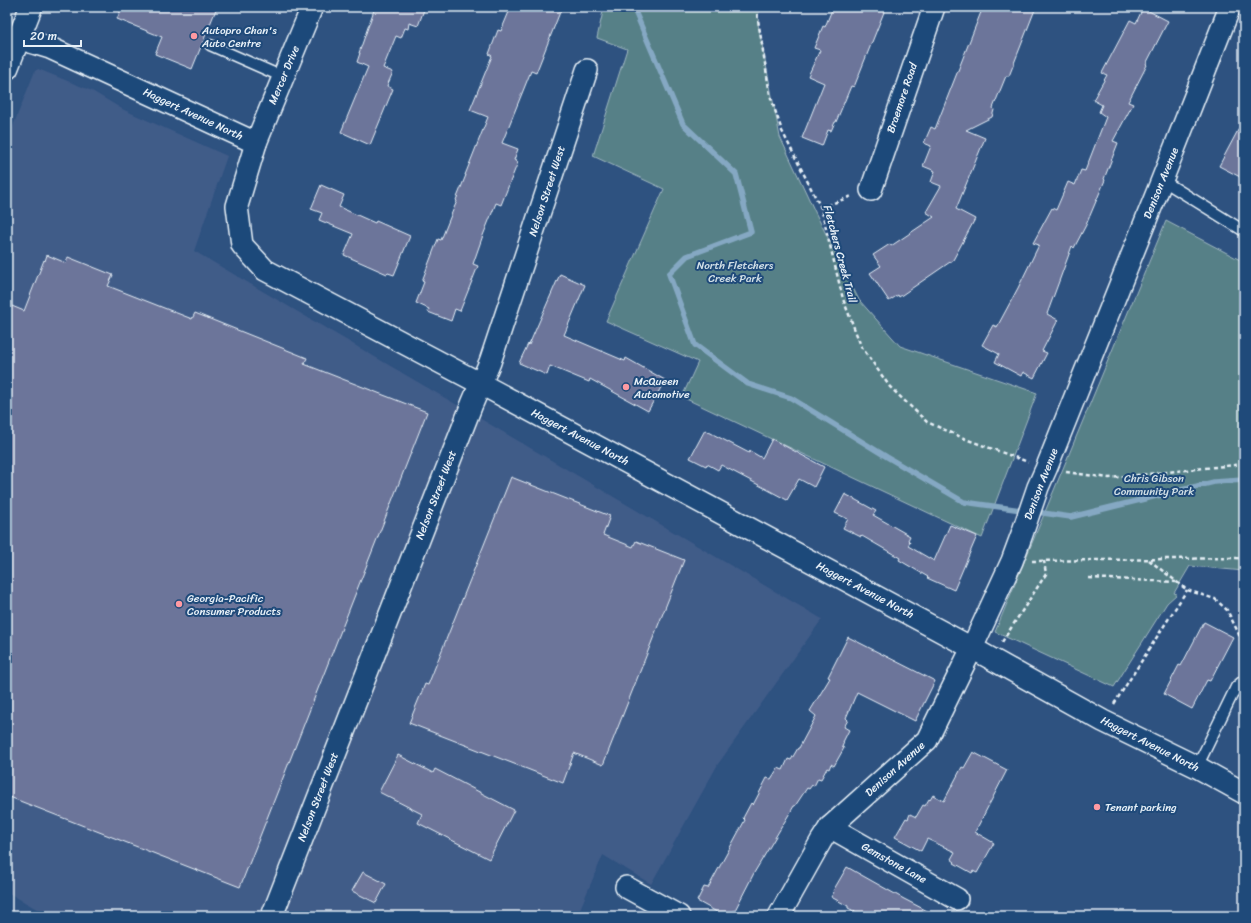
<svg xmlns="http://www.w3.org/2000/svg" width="1251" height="923" viewBox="0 0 1251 923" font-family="Sriracha,sans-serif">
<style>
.built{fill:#415c88}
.green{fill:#578087;stroke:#a0b8c0}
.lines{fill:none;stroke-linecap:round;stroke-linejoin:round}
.stream{stroke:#85a8c3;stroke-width:5.5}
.building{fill:#6c749a;stroke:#e8f1f8}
.lane-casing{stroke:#e8f1f8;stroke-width:13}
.street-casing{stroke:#e8f1f8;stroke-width:24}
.secondary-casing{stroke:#e8f1f8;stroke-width:25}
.path{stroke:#e8f1f8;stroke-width:2.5;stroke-dasharray:4 3;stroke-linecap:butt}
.lane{stroke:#1f4a7a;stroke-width:10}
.street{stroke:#1f4a7a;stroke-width:21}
.secondary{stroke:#1f4a7a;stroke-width:22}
.poi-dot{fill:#ff9aa2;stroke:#1f4a7a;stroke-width:1.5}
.labels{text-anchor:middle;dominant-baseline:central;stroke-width:4;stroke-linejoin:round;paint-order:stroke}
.poi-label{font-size:11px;fill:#e8f1f8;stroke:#1f4a7a;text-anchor:start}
.street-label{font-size:11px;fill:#e8f1f8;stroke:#1f4a7a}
.park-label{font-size:11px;fill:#d2e0e7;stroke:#1f4a7a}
</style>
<rect width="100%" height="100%" fill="#2e5280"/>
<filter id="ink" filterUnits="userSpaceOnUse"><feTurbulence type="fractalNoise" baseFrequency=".025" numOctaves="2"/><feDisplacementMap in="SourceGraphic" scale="8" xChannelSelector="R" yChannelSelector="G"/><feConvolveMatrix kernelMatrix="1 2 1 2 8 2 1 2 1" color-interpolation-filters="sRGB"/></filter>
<g filter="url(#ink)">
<path class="built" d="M38,69l54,22 30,18 105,47 -33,95 628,368 -104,145 -67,120 -48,-29 -26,61h-528l-42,-24v-751l28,-70z"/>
<g class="green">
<path d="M604,7h155l-1,17 22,113 35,75 44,88 41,46 137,47 -55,145 -300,-141 16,-35 -92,-41 58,-132 -71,-33 34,-107 -30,-11z"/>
<path d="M1166,221l78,41v309l-54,-5 -16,27 3,1 -10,9 -53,84 -119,-55z"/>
</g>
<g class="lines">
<path class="stream" d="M632,7l2,2 49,115 53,50 15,58 -64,24 -18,18 26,71 53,39 43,14 96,59 77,45 107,15 143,-35 30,-2"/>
</g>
<g class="building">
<path d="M122,7h95l-25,62 -37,-15 7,-17 -45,-18z"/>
<path d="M371,7h54l-7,19 -9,-3 -1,6 -3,-1 -4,10 -5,-2 -13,32 10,4 -6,14 6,3 -23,56 -29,-13 27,-65 -11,-5 3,-9h-1l15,-43 -3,-1z"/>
<path d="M511,7h51l-26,66 -5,-2 -29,72 16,6 -4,11 4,2 -17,43 -5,-2 -14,35 -9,26 5,2 -18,45 -5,-2 -4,12 -23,-9 1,-3 -13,-6 8,-21 -2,-1 16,-42 3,1 10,-25 6,-14 -1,-1 10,-25h-1l23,-58 -18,-7 22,-54 -3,-2 9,-24 3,1z"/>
<path d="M833,7h53l-32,80 -3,-1 -15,36h-1l-4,9 -3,-1 -6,16 -20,-8 22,-55 -16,-7 12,-26 -6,-2 9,-22 2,1z"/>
<path d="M983,7h53l-27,69h-3l-13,32 1,2 -2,7 -26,13 19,8 -29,71 19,10 -22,41 -54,37 -1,-2 -9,6 -19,-28 11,-7 -8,-11 17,-11 1,2 43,-29 -8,-5 15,-26 -10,-4 4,-11 -12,-5 8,-20 -7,-3 7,-16 4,2z"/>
<path d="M1143,8l25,13 -22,43 1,1 -19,37 5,2 -20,37 5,2 -14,36 1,1 -19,45 -12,23 -2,-2 -25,68 11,6 -16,31 5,2 -13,25 -11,-6 -2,4 -26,-14 4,-8 -17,-9 11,-20 4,2 21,-39 21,-43 -6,-2 19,-35 4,2 12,-28 7,3 6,-15 4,1 21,-54 -7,-5 3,-7 -9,-5 14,-25 -5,-2 28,-53 6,3z"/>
<path d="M1244,119v60l-25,-13z"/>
<path d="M321,185l23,10 -5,12 36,16 1,-2 34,15 -16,39 -6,-2 -1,1 -43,-19 9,-21 -34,-14 3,-7 -11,-4z"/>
<path d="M47,255l19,8 2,-6 45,18 -5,11 84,33 3,-6 112,45 -3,6 123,48 -187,475 -233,-91v-492l17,7 20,-51 1,1z"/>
<path d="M560,274l25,11 -21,50 61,26 1,-3 39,22 -17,31 -58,-32 -1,3 -39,-16 -3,9 -28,-12 9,-19 1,1z"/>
<path d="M705,430l44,23 1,-2 12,7 10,-19 52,28 -10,20 -15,-8 -12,21 -66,-35 -3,5 -11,-6 -1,2 -16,-8z"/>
<path d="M511,477l99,39 -7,19 30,12 3,-6 48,19 -81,205 -29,-12 -11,30 -154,-60 16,-39 3,1z"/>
<path d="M845,494l31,17 -3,4 37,21 -2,4 2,2 -2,4 26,15 16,-36 27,11 -23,54 -27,-12 1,-1 -29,-17 1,-2 -38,-22 -1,1 -18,-9 5,-9 -13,-6z"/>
<path d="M1204,622l29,15 -23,44 -3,-1 -15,29 -28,-15 15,-29 2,1z"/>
<path d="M848,637l87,44 -20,40 -58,-29 -11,26 2,2 -4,7 5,3 -6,12h1l-2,5 2,1 -10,18 -3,-2 -2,5 -2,-1 -6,11 -3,-1 -4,8 -2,-1 -3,4 -2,-1 -12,18h-1l-40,67 -22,43h-8l-27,-15 7,-14 4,1 37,-68 -2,-2 8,-15 2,2 14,-27 4,1 7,-11 5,2 5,-11 3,1 7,-12h1l17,-32 -6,-5 20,-33 -2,-1z"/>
<path d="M973,752l34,18 -32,62 19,11 -17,30 -4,-2 -1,2 -18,-10 1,-1 -4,-3 4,-7 -28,-13 -6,12 -26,-14 11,-19 2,1 2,-5 6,3 7,-12 2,1 4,-7 1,1 3,-5 11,6 18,-34 2,1z"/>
<path d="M398,755l35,18 2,-4 79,41 -25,49 -71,-36 4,-9 -43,-22z"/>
<path d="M847,867l57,32 33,17h-74l-15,-8v-2l-17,-9 3,-5 -1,-1z"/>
<path d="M363,872l23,12 -10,19 -24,-12z"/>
</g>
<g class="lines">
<defs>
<g id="lane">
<path d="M210,45l73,32"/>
<path d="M1162,180l82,51"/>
<path d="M1197,767l39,-80 8,-7"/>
</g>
<g id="street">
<path d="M312,7l-56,136 -19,63 5,39 23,25 216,114 491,264 131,73 94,46 47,26"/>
<path d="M7,35l43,13 206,95"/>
<path d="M871,190l63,-183"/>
<path d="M830,827l127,72"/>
<path d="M626,887l53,29"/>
<path d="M272,916l200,-512 18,-42 97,-292"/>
<path d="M779,916l42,-75 9,-14 97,-87 45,-92 40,-87 10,-27 16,-47 8,-18 116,-289 68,-173"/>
</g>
<path id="secondary" d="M7,68l24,-61"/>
</defs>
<use href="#lane" class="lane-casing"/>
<use href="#street" class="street-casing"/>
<use href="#secondary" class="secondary-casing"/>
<g class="path">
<path d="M756,7l14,88 12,36 39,77 22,91 18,47 29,41 37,35 41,18 60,22"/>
<path d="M821,208l31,-12"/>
<path d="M1066,472l43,6 135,-14"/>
<path d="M1149,560l38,30 28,9 12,11 11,22 6,17"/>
<path d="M1032,561l204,-3 8,1"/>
<path d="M1089,578l87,4"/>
<path d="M1002,642l44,-68 -2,-13"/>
<path d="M1114,704l73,-114"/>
</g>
<use href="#lane" class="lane"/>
<use href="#street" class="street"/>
<use href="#secondary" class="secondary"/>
</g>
</g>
<g class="poi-dot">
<circle cx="194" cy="36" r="4"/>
<circle cx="626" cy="387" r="4"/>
<circle cx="179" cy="604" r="4"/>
<circle cx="1097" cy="807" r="4"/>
</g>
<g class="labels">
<g class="poi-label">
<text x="202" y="30">Autopro Chan's<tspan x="202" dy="13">Auto Centre</tspan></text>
<text x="634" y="381">McQueen<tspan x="634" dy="13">Automotive</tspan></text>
<text x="187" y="598">Georgia-Pacific<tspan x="187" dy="13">Consumer Products</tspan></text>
<text x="1105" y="807">Tenant parking</text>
</g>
<g class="street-label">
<text transform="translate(284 75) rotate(-67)">Mercer Drive</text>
<text transform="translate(902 98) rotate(-71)">Braemore Road</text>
<text transform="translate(193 114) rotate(25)">Haggert Avenue North</text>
<text transform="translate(1161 183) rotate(-68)">Denison Avenue</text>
<text transform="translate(547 191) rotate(-72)">Nelson Street West</text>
<text transform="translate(840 254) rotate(75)">Fletchers Creek Trail</text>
<text transform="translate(580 437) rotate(28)">Haggert Avenue North</text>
<text transform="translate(1041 484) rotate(-69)">Denison Avenue</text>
<text transform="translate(436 495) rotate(-69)">Nelson Street West</text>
<text transform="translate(865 590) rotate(28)">Haggert Avenue North</text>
<text transform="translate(1150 744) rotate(27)">Haggert Avenue North</text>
<text transform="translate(895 769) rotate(-42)">Denison Avenue</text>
<text transform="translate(318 797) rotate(-69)">Nelson Street West</text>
<text transform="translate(894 863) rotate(29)">Gemstone Lane</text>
</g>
<g class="park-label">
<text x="735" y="265">North Fletchers<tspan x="735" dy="13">Creek Park</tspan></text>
<text x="1154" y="478">Chris Gibson<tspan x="1154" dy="13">Community Park</tspan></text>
</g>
</g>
<rect width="1251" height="923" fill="none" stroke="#1f4a7a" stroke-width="24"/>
<rect x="12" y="12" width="1227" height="899" fill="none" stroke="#e8f1f8" stroke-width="1.5" filter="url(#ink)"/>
<path d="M24 40v6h57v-6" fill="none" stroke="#e8f1f8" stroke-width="2"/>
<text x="30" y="40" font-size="12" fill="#e8f1f8" stroke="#1f4a7a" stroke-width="3" paint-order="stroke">20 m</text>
</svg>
